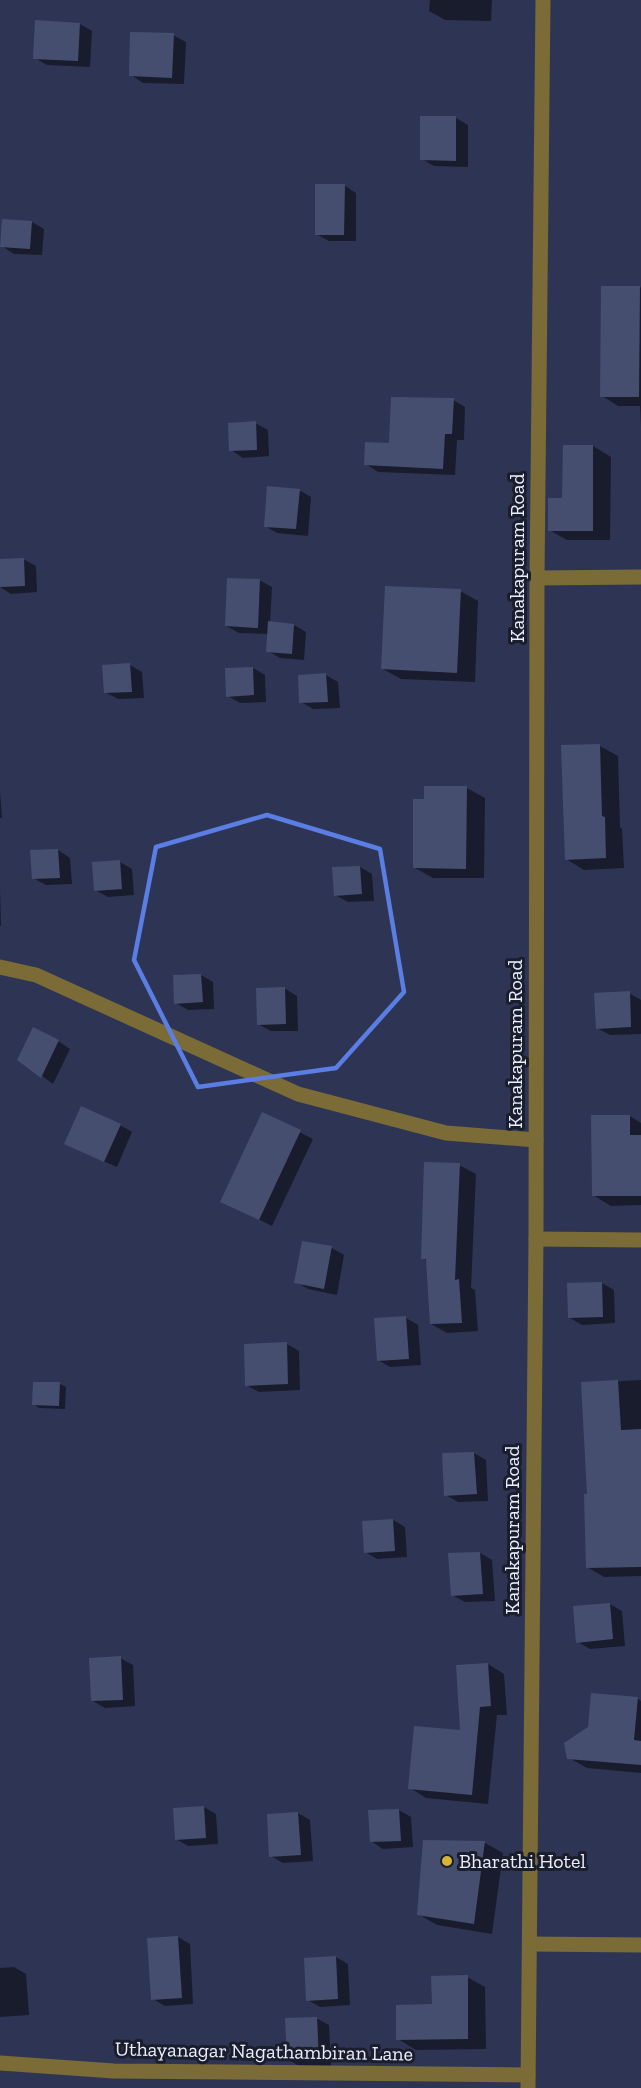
<svg xmlns="http://www.w3.org/2000/svg" width="641" height="2088" viewBox="0 0 641 2088" font-family="'Zilla Slab',serif">
<style>
.shadow{fill:#0007}
.building{fill:#464e6f}
.lines{fill:none;stroke-linecap:round;stroke-linejoin:round}
.minor{stroke:#7a6b37;stroke-width:15}
.marked{fill:none;stroke:#5a7ee4;stroke-width:4.5;stroke-linejoin:round}
.poi-dot{fill:#d7b434;stroke:#1a1e2c;stroke-width:2}
.labels{text-anchor:middle;dominant-baseline:central;stroke-width:6;stroke-linejoin:round;paint-order:stroke}
.street-label{font-size:20px;fill:#eaefff;stroke:#1a1e2c}
.poi-label{font-size:20px;fill:#eaefff;stroke:#1a1e2c;text-anchor:start}
</style>
<rect width="100%" height="100%" fill="#2e3554"/>
<g class="shadow">
<path d="M430,0h62l-1,21 -46,-1 -16,-9z"/>
<path d="M80,24l12,7 -2,36 -43,-2 -12,-7z"/>
<path d="M173,35l13,7 -2,42 -41,-1 -12,-8z"/>
<path d="M456,118l12,7v42l-34,-1 -12,-7z"/>
<path d="M344,185l12,8v48h-27l-13,-7z"/>
<path d="M32,222l12,7 -2,26 -28,-1 -12,-8z"/>
<path d="M640,287l1,1v138l-1,-20h-22l-16,-10z"/>
<path d="M453,400l12,7 -1,33h-7l-2,35 -77,-3 -12,-8z"/>
<path d="M255,423l13,7 1,26 -26,2 -12,-8z"/>
<path d="M593,446l18,11 -1,83h-43l-18,-10z"/>
<path d="M299,490l12,7 -3,39 -31,-3 -12,-7z"/>
<path d="M23,559l13,7 1,26 -26,2 -11,-7v-27z"/>
<path d="M259,580l13,7 -2,36 24,2 12,7 -2,28 -24,-2 -12,-7 1,-17 -30,-1 -13,-7z"/>
<path d="M460,591l18,10 -3,81 -74,-3 -18,-10z"/>
<path d="M130,665l12,7 2,26 -26,1 -13,-7z"/>
<path d="M253,668l12,7 1,27 -26,1 -12,-7z"/>
<path d="M326,675l12,7 2,26 -27,1 -12,-7z"/>
<path d="M600,746l18,10 2,71 2,2 2,39 -40,2 -18,-11z"/>
<path d="M467,788l18,10 -1,80h-51l-18,-10 11,-68z"/>
<path d="M0,791l2,27h-2z"/>
<path d="M58,850l12,8 2,26 -26,1 -13,-7 -1,-26z"/>
<path d="M120,862l12,7 2,26 -26,2 -13,-7z"/>
<path d="M360,867l12,7 2,27 -26,1 -13,-7z"/>
<path d="M0,886l1,40h-1z"/>
<path d="M201,975l12,7 1,27 -26,1 -12,-7z"/>
<path d="M284,988l13,8 1,35h-27l-13,-7z"/>
<path d="M629,993l12,7v34l-31,1 -13,-7z"/>
<path d="M58,1041l12,8 -17,35 -34,-25z"/>
<path d="M263,1114l50,25 -41,87 -50,-25z"/>
<path d="M630,1116l11,7v82l-30,1 -18,-11z"/>
<path d="M120,1125l12,7 -15,35 -39,-17z"/>
<path d="M459,1165l17,9 -5,114 4,2 3,41 -31,2 -16,-9 -4,-63 -4,-3z"/>
<path d="M332,1248l12,7 -7,40 -29,-6 -12,-7z"/>
<path d="M602,1283l12,7 1,33 -33,2 -12,-7z"/>
<path d="M406,1318l12,7 3,40 -31,2 -12,-7z"/>
<path d="M287,1344l12,7 1,39 -41,2 -13,-7z"/>
<path d="M641,1380v196l-37,1 -17,-10 2,-71 -6,-113z"/>
<path d="M60,1384l6,3 -1,22 -26,-1 -6,-4z"/>
<path d="M474,1453l12,7 2,41 -30,1 -12,-7z"/>
<path d="M393,1520l12,7 2,30 -30,2 -12,-7z"/>
<path d="M480,1553l12,7 3,41 -30,1 -13,-7z"/>
<path d="M610,1604l12,7 3,35 -35,3 -12,-7z"/>
<path d="M120,1658l13,7 2,41 -30,2 -12,-7z"/>
<path d="M488,1664l16,10 3,41h-10l-9,89 -62,-6 -16,-10 52,-57z"/>
<path d="M637,1698l4,3v72l-54,-5 -18,-10z"/>
<path d="M204,1807l12,7 2,30 -30,2 -12,-7z"/>
<path d="M399,1810l12,7 2,30 -30,2 -12,-8z"/>
<path d="M298,1813l12,7 3,41 -30,2 -12,-7z"/>
<path d="M424,1842l61,1 18,10 -11,81 -55,-9 -19,-11z"/>
<path d="M178,1937l12,7 3,60 -28,2 -12,-7z"/>
<path d="M336,1957l12,7 2,41 -30,2 -12,-7z"/>
<path d="M14,1967l12,7 3,41 -29,2v-49z"/>
<path d="M467,1977l18,10 1,62 -70,1 -18,-11z"/>
<path d="M316,2018l13,7 2,41 -30,1 -12,-7z"/>
</g>
<g class="building">
<path d="M35,20l45,3 -2,38 -45,-2z"/>
<path d="M130,32l44,1 -2,45 -43,-2z"/>
<path d="M420,116h36v45l-36,-1z"/>
<path d="M315,184h30l-1,51h-29z"/>
<path d="M2,219l30,2 -2,28 -30,-2z"/>
<path d="M601,286h39l-1,111h-39z"/>
<path d="M391,397l63,1 -2,36h-7l-2,35 -79,-4 1,-23 24,1z"/>
<path d="M256,421l1,29 -28,1 -1,-28z"/>
<path d="M563,445h30v86h-45v-33h14z"/>
<path d="M267,486l33,3 -4,40 -32,-2z"/>
<path d="M24,558l1,28 -25,1v-28z"/>
<path d="M227,578l33,1 -2,49 -33,-2z"/>
<path d="M385,586l76,3 -4,84 -76,-4z"/>
<path d="M268,621l26,3 -2,30 -26,-2z"/>
<path d="M130,663l2,29 -28,1 -2,-28z"/>
<path d="M253,667l1,28 -28,2 -1,-29z"/>
<path d="M326,673l2,29 -29,1 -1,-28z"/>
<path d="M600,744l2,72 3,1 1,41 -41,2 -4,-115z"/>
<path d="M424,786h43l-1,83 -53,-1v-69h11z"/>
<path d="M58,849l2,29 -28,1 -2,-29z"/>
<path d="M120,860l2,29 -28,2 -2,-29z"/>
<path d="M360,866l2,28 -28,2 -2,-29z"/>
<path d="M201,974l2,28 -29,2 -1,-29z"/>
<path d="M285,987l1,37 -29,1 -1,-37z"/>
<path d="M630,991l1,36 -35,2 -2,-36z"/>
<path d="M33,1027l26,13 -18,38 -24,-18z"/>
<path d="M81,1106l40,18 -17,38 -40,-18z"/>
<path d="M262,1112l39,18 -42,90 -39,-18z"/>
<path d="M591,1115h39v20h11v61h-49z"/>
<path d="M424,1162l36,1 -5,117 4,-1 3,44 -32,1 -4,-65h-5z"/>
<path d="M302,1241l30,5 -8,43 -30,-6z"/>
<path d="M602,1282l1,35 -35,1 -1,-35z"/>
<path d="M406,1316l3,43 -32,2 -3,-43z"/>
<path d="M287,1342l1,42 -43,2 -1,-42z"/>
<path d="M618,1380l3,50 20,-1v138l-55,1 -2,-74h3l-6,-112z"/>
<path d="M33,1382h27l-1,24 -27,-1z"/>
<path d="M474,1452l3,42 -33,2 -2,-43z"/>
<path d="M393,1519l2,32 -31,2 -2,-32z"/>
<path d="M480,1552l3,42 -32,2 -3,-43z"/>
<path d="M610,1603l3,36 -37,4 -3,-37z"/>
<path d="M121,1656l2,44 -32,1 -2,-43z"/>
<path d="M488,1663l3,43 -11,1 -8,88 -64,-6 6,-63 46,4 -4,-65z"/>
<path d="M591,1693l47,4 -4,43 7,1v24l-74,-6 -3,-16 24,-16z"/>
<path d="M204,1806l2,32 -31,2 -2,-32z"/>
<path d="M399,1809l2,32 -31,1 -2,-32z"/>
<path d="M298,1812l3,43 -32,2 -2,-43z"/>
<path d="M423,1840l62,1 -11,83 -57,-9z"/>
<path d="M178,1936l4,62 -31,2 -4,-62z"/>
<path d="M336,1956l2,43 -32,2 -2,-43z"/>
<path d="M468,1975v64l-72,1v-35l36,-1 -1,-28z"/>
<path d="M317,2017l2,42 -32,2 -2,-43z"/>
</g>
<g class="lines">
<g class="minor">
<path d="M537,578l104,-1"/>
<path d="M0,967l36,8 262,119 148,39 90,7"/>
<path d="M536,1239l105,1"/>
<path d="M530,1944l111,1"/>
<path d="M0,2063l114,8 414,4"/>
<path d="M528,2088l8,-849 1,-661 6,-578"/>
</g>
</g>
<path class="marked" d="M267,815l113,34 24,143 -68,76 -138,19 -64,-127 22,-113z"/>
<circle class="poi-dot" cx="447" cy="1861" r="6"/>
<g class="labels">
<g class="street-label">
<text transform="translate(517 558) rotate(-90)">Kanakapuram Road</text>
<text transform="translate(515 1044) rotate(-90)">Kanakapuram Road</text>
<text transform="translate(512 1530) rotate(-90)">Kanakapuram Road</text>
<text transform="translate(264 2051) rotate(1)">Uthayanagar Nagathambiran Lane</text>
</g>
<g class="poi-label">
<text x="459" y="1861">Bharathi Hotel</text>
</g>
</g>
</svg>
